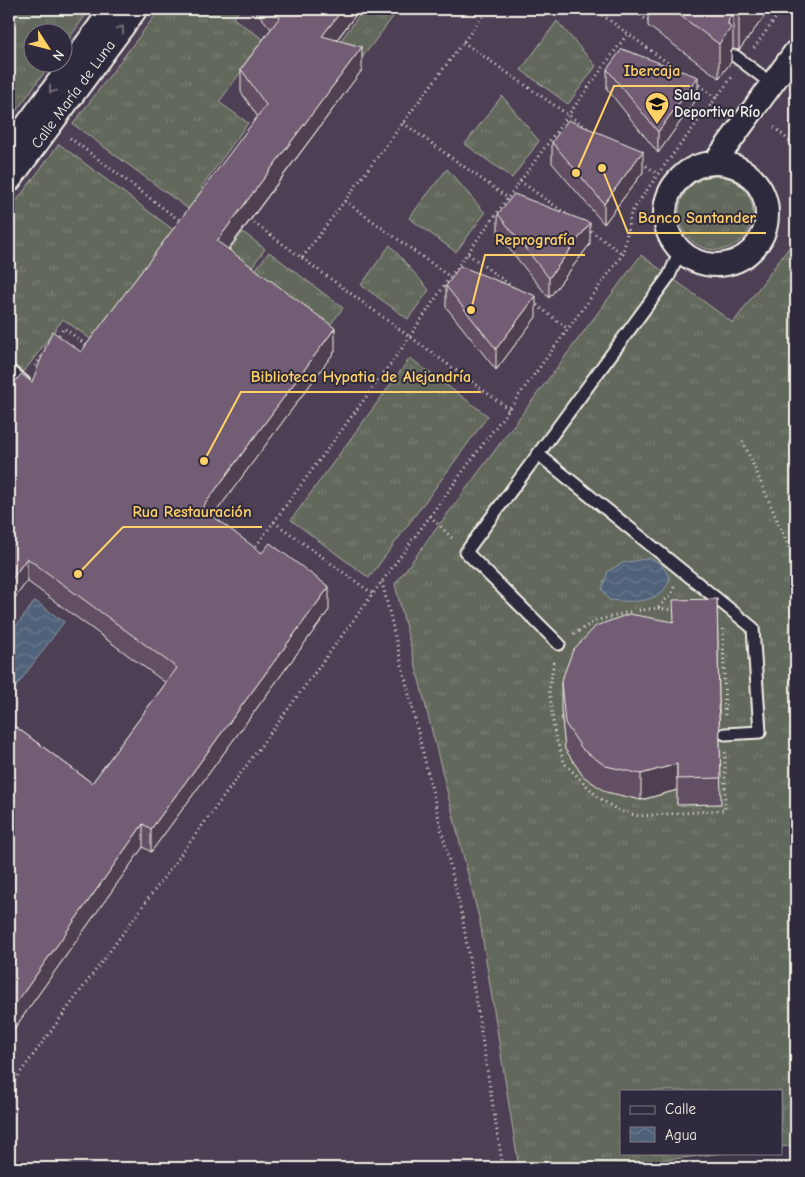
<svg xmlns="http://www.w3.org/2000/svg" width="805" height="1177" viewBox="0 0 805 1177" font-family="'Comic Neue',sans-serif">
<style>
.built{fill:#4d4055;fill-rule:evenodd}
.grass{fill:url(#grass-tufts);stroke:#abada2;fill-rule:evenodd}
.water{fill:url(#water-waves);stroke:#919ba6}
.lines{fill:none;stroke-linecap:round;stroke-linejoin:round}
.service-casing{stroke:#f4f1e8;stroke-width:15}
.minor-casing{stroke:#f4f1e8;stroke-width:26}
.path{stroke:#f4f1e8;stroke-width:3;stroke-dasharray:1 4;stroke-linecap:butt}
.service{stroke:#2f2a3d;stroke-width:11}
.minor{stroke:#2f2a3d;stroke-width:22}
.wall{fill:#635064;stroke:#f4f1e8}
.shaded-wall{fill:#504151;stroke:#f4f1e8}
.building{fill:#735d74;stroke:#f4f1e8}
.oneway{stroke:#747079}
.labels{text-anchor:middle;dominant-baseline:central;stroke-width:4;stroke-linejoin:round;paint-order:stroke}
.street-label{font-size:15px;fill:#f4f1e8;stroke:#2f2a3d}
.poi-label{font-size:15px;font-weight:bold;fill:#f4f1e8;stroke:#2f2a3d;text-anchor:start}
.leader{fill:none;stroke:#ffd166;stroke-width:2}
.callout-dot{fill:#ffd166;stroke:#2f2a3d;stroke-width:2}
.callout-label{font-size:16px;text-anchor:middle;font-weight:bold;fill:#ffd166;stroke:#2f2a3d;stroke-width:4;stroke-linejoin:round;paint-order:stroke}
</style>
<defs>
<pattern id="grass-tufts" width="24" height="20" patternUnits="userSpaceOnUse" patternTransform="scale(1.25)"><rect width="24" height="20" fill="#62695c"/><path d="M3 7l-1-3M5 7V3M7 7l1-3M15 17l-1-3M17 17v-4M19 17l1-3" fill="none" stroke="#797f73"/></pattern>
<pattern id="water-waves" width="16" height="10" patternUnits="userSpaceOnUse" patternTransform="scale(1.25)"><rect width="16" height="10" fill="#4f627a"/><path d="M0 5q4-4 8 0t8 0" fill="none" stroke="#69798d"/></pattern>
</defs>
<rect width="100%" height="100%" fill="#3d3448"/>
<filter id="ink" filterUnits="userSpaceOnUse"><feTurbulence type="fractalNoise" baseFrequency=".02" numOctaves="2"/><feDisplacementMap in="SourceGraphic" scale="10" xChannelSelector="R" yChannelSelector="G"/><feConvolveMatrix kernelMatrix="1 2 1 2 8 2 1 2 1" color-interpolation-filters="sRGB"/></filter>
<g filter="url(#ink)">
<path class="built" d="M9,9h787v1136l-15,2v-56h-160v62h103l-128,15h-587zM32,32h30v30h-30z"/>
<g class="grass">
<path d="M9,9h81l-27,38 -1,-15h-30v30l19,1 -42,58z"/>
<path d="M160,9h80l-7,9 31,22 -45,62 29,21 -47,65 5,4 -15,19 -118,-87z"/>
<path d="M364,9h35l-41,54 -22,-16z"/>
<path d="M557,21l39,45 -28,38 -47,-34z"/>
<path d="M502,96l37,45 -27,37 -47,-34z"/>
<path d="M59,144l117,88 -83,109 -30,-22 -40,54 -14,-11v-151z"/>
<path d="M447,169l38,44 -29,39 -47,-34z"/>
<circle cx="716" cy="213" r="37"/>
<path d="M243,232l22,17 -22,30 -23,-17z"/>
<path d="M796,238v907l-15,2v-56h-160v62h103l-128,15h-77l-39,-246 -85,-338 246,-329 92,68zM573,676l148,128h-44v-14l-36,10 -35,-8 -23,-16 -18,-27 -4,-41z"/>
<path d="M390,245l39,45 -21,29 -47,-34z"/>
<path d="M269,252l74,56 -22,29 -75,-55z"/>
<path d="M410,358l78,58 -119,162 -78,-58z"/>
</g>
<g class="water">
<path d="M650,558l12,7 8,13c-7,27 -38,24 -61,22l-7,-11 6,-18 15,-8z"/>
<path d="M35,601l29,21 -55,74v-60z"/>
</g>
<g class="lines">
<defs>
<g id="service">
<path d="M735,56l37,28"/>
<path d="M9,370l15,12"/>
<path d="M538,454l215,174 7,104 -35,2"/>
<path d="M559,644l-93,-92 203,-276 11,-25"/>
</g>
<g id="minor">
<path d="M9,149l103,-140"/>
<path d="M715,162l81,-111"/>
<circle cx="716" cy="214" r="51"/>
<path id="s1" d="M9,181l127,-172"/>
</g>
</defs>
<use href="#service" class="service-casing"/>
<use href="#minor" class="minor-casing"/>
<g class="path">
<path d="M594,9l85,62"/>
<path d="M632,9l16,12 3,-4"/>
<path d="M463,42l127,88"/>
<path d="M754,48l28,-39"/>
<path d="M695,82l21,16"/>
<path d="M403,123l105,75 120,-165"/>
<path d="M774,127l22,20"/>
<path d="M70,138l113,85"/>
<path d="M642,163l16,11"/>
<path d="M520,181l49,35"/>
<path d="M345,201l105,76 58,-79"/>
<path d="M250,220l52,38 186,-249"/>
<path d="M587,228l36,26"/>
<path d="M468,254l46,34"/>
<path d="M302,258l207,151"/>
<path d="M533,302l35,27"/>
<path d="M56,339l8,-11 25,19"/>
<path d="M35,366l8,-11"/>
<path d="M743,441l53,123"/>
<path d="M430,516l22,22"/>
<path d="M274,522l99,72"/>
<path d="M253,550l147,-199 50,-74"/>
<path d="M382,582l80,333 41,253"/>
<path d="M658,608l19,3"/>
<path d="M723,629l2,87"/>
<path d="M574,634l21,-13 38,-10 25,-3 14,-15 2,-6"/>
<path d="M554,662l-5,28 6,46 10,28 34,34 20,13 20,5 86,-6v-58"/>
<path d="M9,1088l614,-834 8,-41 27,-39 74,-97"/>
<path d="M741,1168l55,-6"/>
</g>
<use href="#service" class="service"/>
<use href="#minor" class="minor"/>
</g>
<g class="wall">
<path d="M254,9h106l-23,31 25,30 -133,179 106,102 -122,165 116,94 -178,242 -8,-5 -134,189v-314l83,61 74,-100 -139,-102 -18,25 23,-224 49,-30 177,-235 -17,-25v-23l30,-40z"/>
<path d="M648,9h122l-31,41 -6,-1 -2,2v11l-12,16 -71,-52z"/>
<path d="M607,69l91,28 -40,56 -51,-64z"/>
<path d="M552,142l91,30 -39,52 -52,-61z"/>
<path d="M498,214l92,30 -41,54 -51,-63z"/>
<path d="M446,286l90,31 -40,53 -50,-63z"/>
<path d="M717,599l4,205 -44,1v-15l-36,10 -35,-8 -23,-16 -18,-27 -4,-41v-26l112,-60z"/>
</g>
<g class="shaded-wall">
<path d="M343,9h17l-38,50v-23z"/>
<path d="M745,9h25l-31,41v-34z"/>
<path d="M733,15v34l-2,2v11l-12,16v-34l9,-20 1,-6z"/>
<path d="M362,47v23l-145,194v-23z"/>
<path d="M698,77v20l-40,56v-21z"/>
<path d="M643,151v21l-39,52v-20z"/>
<path d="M590,223v21l-41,54v-20z"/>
<path d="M536,296v21l-40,53v-21z"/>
<path d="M335,328v23l-133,180v-23z"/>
<path d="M27,558v23l-18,25v-23z"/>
<path d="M329,587v23l-178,242v-23z"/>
<path d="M677,764v26l-36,10v-26z"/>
<path d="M143,824v23l-134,189v-23z"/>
</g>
<g class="building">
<path d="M273,9h70l-21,27 40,11 -145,194 118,87 -133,180 60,45 8,-10 59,44 -178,242 -8,-5 -134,189v-244l6,-9 -6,-4v-34l83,61 85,-115 -150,-110 -18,25v-193l12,-16 11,8 20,-51 29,21 185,-247 -25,-36 39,-52z"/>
<path d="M671,9h74l-6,7 -6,-1 -4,3 -1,6 3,4 -12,16z"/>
<path d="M622,49l76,28 -40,55 -51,-63z"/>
<path d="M568,120l75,31 -39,53 -52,-62z"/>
<path d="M514,194l76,29 -41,55 -51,-64z"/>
<path d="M460,266l76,30 -40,53 -50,-63z"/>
<path d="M717,599l2,104 -1,5 1,5 2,65 -44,1v-15l-36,10 -35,-8 -23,-16 -18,-27 -4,-41 12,-32 23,-24 33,-12 45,8 -1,-22z"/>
</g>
<defs><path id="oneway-chevron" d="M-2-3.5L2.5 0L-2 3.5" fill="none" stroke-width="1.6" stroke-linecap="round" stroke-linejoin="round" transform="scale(1.25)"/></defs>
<g class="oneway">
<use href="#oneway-chevron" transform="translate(121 29) rotate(-53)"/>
<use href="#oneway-chevron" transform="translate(52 90) rotate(127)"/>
</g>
</g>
<defs>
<symbol id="university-pin" viewBox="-11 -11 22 30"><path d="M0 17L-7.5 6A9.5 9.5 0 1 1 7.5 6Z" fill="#ffd166" stroke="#2f2a3d"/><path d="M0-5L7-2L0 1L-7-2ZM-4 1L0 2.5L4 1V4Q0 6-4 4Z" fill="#111"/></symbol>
</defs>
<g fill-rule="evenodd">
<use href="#university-pin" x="643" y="90" width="28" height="38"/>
</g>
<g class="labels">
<g class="street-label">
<text stroke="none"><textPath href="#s1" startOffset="108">Calle María de Luna</textPath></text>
</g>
<g class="poi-label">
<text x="674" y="95">Sala<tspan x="674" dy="17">Deportiva Río</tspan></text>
</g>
</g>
<path class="leader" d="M576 173L614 86H690M602 168L628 233H766M471 310L485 255H585M204 461L241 392H481M78 574L123 527H262"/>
<g class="callout-dot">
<circle cx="576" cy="173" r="5"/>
<circle cx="602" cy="168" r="5"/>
<circle cx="471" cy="310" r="5"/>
<circle cx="204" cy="461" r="5"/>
<circle cx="78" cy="574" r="5"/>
</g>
<g class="callout-label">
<text x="652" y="76">Ibercaja</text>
<text x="697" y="223">Banco Santander</text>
<text x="535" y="245">Reprografía</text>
<text x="361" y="382">Biblioteca Hypatia de Alejandría</text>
<text x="192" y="517">Rua Restauración</text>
</g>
<rect width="805" height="1177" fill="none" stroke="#2f2a3d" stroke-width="30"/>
<rect x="15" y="15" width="775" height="1147" fill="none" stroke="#f4f1e8" stroke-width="2" filter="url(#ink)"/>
<rect x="620" y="1090" width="162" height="65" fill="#2f2a3d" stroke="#7e7a81"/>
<rect x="630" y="1106" width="25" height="8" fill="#2f2a3d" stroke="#7e7a81"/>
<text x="665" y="1114" font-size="15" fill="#f4f1e8">Calle</text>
<rect x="630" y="1127" width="25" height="15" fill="url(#water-waves)" stroke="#7e7a81"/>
<text x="665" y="1140" font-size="15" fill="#f4f1e8">Agua</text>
<g transform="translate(48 48) rotate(126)"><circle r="24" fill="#2f2a3d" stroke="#7e7a81"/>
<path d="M0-4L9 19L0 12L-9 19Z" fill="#ffd166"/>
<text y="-8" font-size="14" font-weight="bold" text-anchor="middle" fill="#f4f1e8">N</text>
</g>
</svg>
